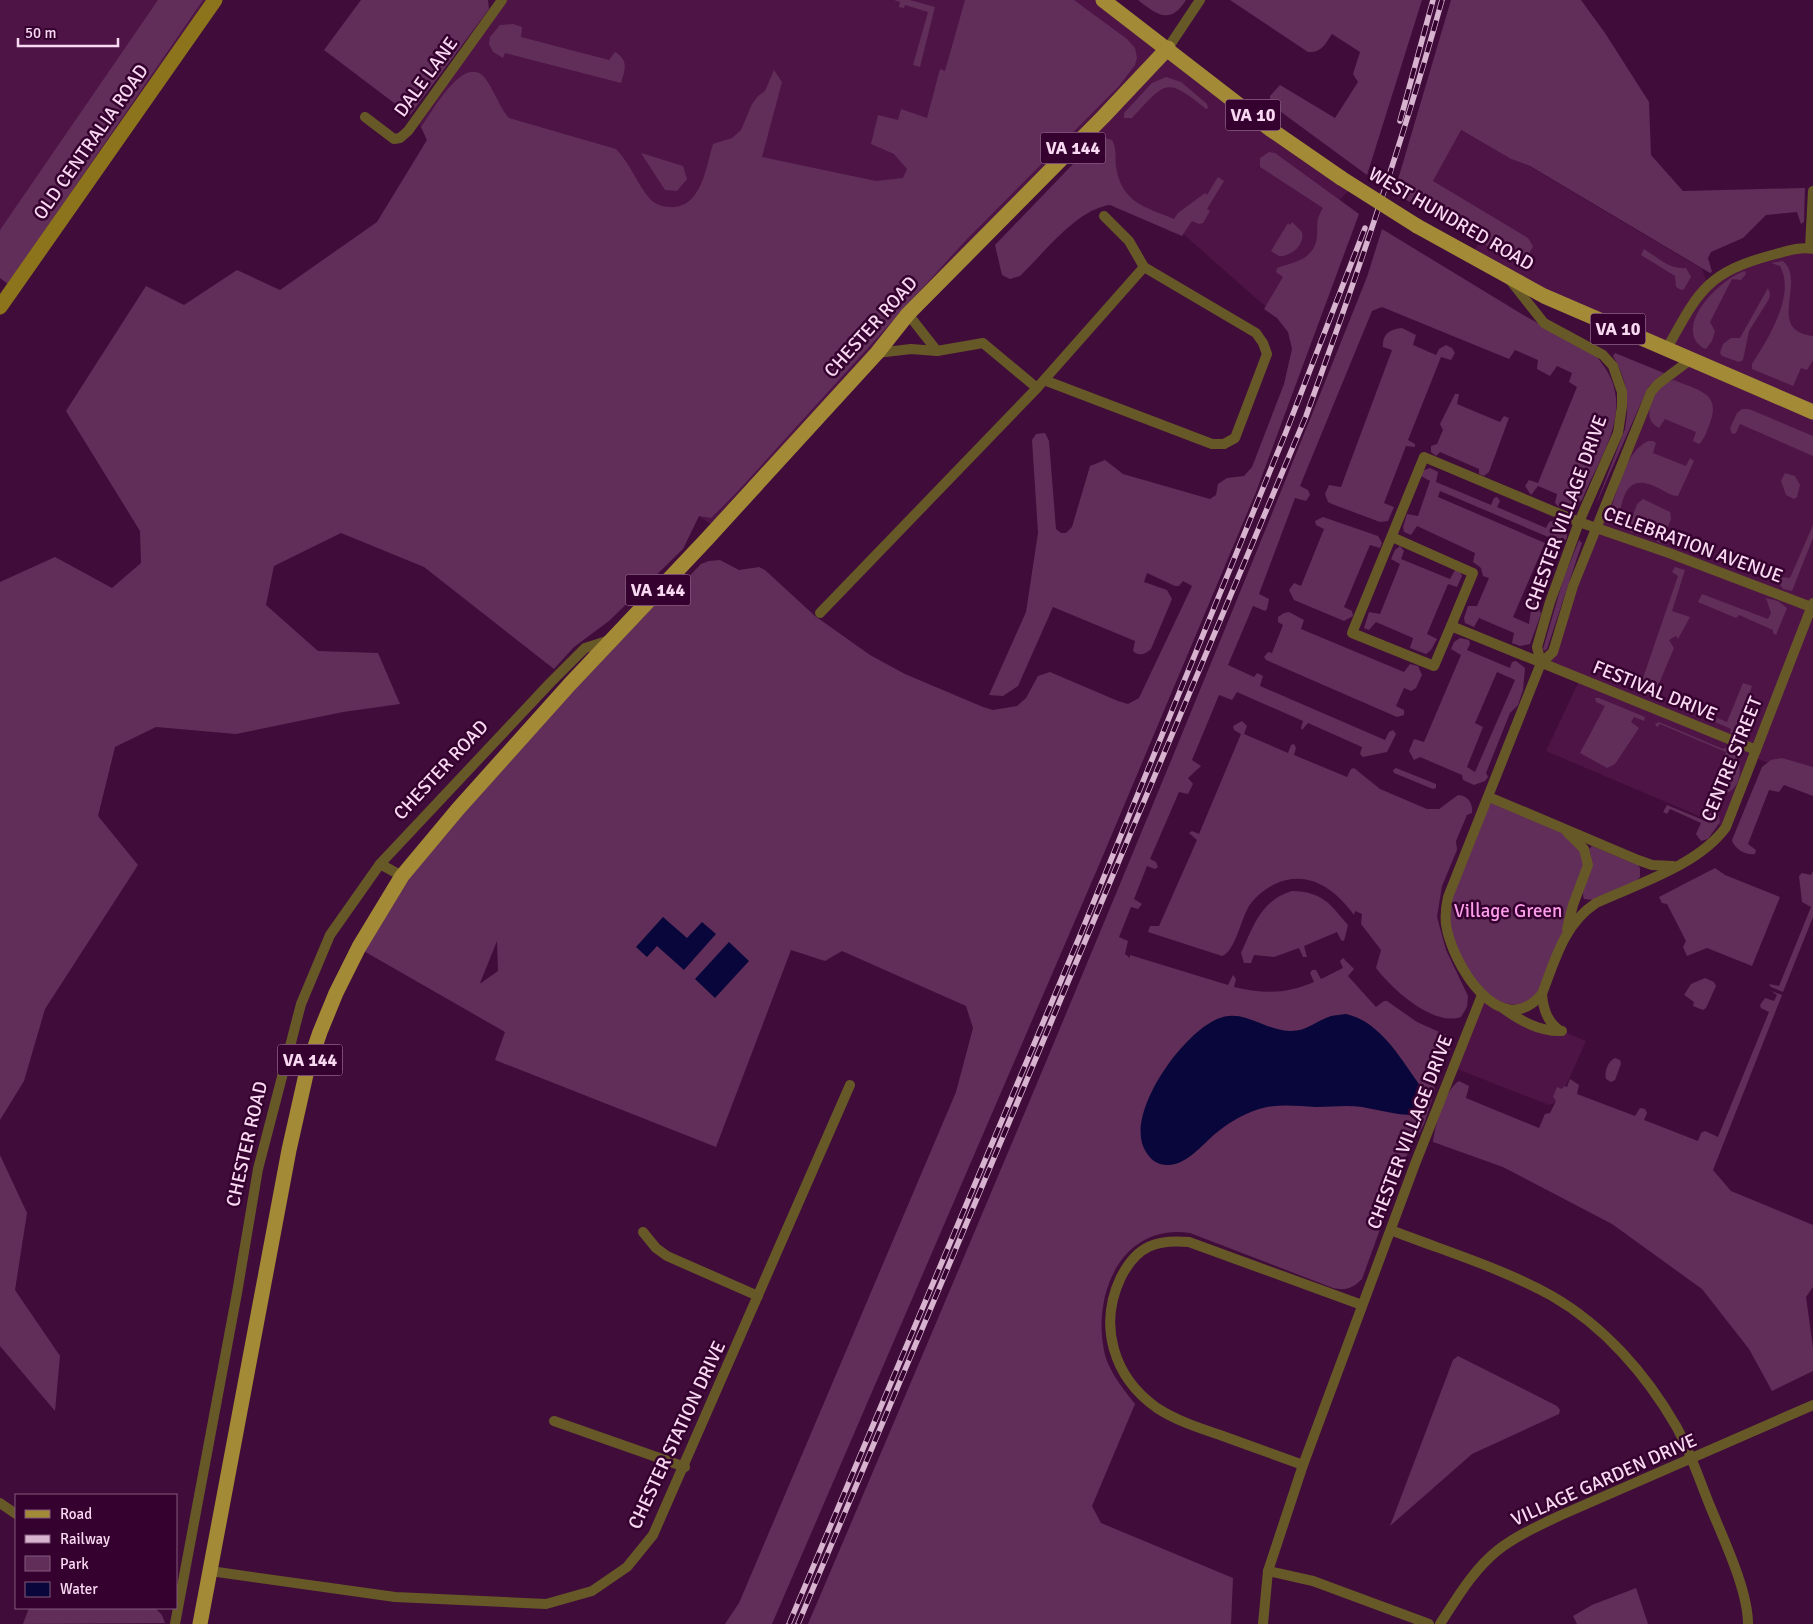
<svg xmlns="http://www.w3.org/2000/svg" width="1813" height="1624" viewBox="0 0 1813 1624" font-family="Signika,sans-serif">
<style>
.built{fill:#4e1446}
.green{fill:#602e58;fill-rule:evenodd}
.water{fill:#08063a}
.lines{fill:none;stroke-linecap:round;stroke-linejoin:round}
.street{stroke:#675927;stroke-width:10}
.secondary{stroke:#8b741b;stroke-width:15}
.primary{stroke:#a28a36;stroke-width:15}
.rail-casing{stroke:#d7b3d0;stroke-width:5.5}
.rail{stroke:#35022f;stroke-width:4;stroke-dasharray:11;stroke-linecap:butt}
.primary-bridge{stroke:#a28a36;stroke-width:15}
.labels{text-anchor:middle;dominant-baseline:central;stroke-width:5;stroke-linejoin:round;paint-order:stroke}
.shield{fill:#35022f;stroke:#be98b8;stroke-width:1}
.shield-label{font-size:18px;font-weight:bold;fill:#f9d8f2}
.street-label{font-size:19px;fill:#f9d8f2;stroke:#35022f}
.park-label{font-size:19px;fill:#fd9eec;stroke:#35022f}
</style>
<rect width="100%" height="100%" fill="#400d3a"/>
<g class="built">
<path d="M0,0h214l-201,288 -13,-10z"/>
<path d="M503,0h599l64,48 -451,479 -109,-74 -229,-231 50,-82 -9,-19z"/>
<path d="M1168,48l185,138 -29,30 -5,30 -44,69 -94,-83 -61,-31 -48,-51z"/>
<path d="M1460,130l51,29 18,7 173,103 6,16 20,-15 85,-21v522l-42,-7 -17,-7 -29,70 -179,-76 34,-72 -39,-16 12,-10 99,-261 38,-31 -218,-105 13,-25 -52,-50z"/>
<path d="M1482,995l37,26 43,10 24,10 -27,60 -10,4 -97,-38z"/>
</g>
<g class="green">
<path d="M158,0h45l-195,284 -8,-6v-48z"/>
<path d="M361,0h127l1,9 -79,106 -86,-65z"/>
<path d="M894,0h16l25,7 -15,60 -7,-2 15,-53 -23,-7 -1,3 -5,-1 1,-5z"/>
<path d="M965,0h109l53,39 8,9 2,10 -2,7 -16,21 -152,153 -229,252 -27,27 -12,-2 -16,33 -74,72 -35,26 -20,22 -130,-102 -83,-34 -67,33 -8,39 52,46 60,2 22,51 -57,8 -107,22 -80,-7 -41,20 -17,69 40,49 -93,144 -21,72 -24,39v-538l55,-25 57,31 29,-25 -1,-32 -74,-120 80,-125 38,19 53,-35 43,20 97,-68 50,-82 -6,-13c11,-15 40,-69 61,-52 10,9 17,32 27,43l107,31c15,15 21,36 35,51 4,4 12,7 18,7 32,3 37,-40 44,-63l19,-6 9,-8 11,-26 6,-8 7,-5 9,-21 8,12 -20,75 114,24 27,-3 4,-9 -13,-15 -23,-10 7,-29 20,5 3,-11 26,9 13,-49 5,2z"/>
<path d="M1138,0h48c-16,26 -30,14 -48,0z"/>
<path d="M1230,0h192l-55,175 -90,-66 -7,-8v-5l10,-11 55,33 23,-36 -5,-8 7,-22 -28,-18c-7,10 -10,19 -24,18z"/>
<path d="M1451,0h130l24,33 44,69 2,53 32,36 122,-3 -1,34 -3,2 -4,-12 -31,3 -23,23 -32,14 -3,6 4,14 -2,1 -180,-107 -19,-7 -50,-29 -28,51 95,57 5,8 -6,12 -13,3 -120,-68z"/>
<path d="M513,24l9,3 -1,10 88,23 6,-8c14,8 10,18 6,31l-116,-30 -2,5 -10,-6 -4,-8 1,-7 10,-12z"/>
<path d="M1166,77l15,5 26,22 1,4 -2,1c-41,-33 -40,-27 -74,9h-8v-5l28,-30z"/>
<path d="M1102,137l10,3c5,9 3,17 4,27 6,36 29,40 58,52l4,-6 27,-20 2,2 11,-18 6,4 -17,28 3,2 -7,12 -4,1 -7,-3 -10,15 -72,-31c-33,4 -66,48 -90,71l-10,3 -8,-4 -7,-30 103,-107z"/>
<path d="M1269,152l6,1 84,61 -3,8 -100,270 -157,373 -327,759h-47l14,-21 217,-511 17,-64 -7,-22 -124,-55 -17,10 -34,-11 -75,197 -221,-87 10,-28 -143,-82 68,-108 229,-244 17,-8 25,-26 8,-3 11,-1 19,10 20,-3 6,3 50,46 55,39 35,19 78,33 10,3 24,-4 9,-8 12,-22 12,-4 68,29 10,3 11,-6 53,-112 -9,-5 -4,5h-4l-28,-13 -3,9 23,8 5,9 -21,50c-5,5 -12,8 -18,2l2,-10 -82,-34 -35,79 -15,10 -14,-1 37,-83 12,-79 -6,-93 4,-6 9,-1 4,8 7,88 5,4h5l6,-6 18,-61 15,-6 18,14 87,25 6,-4 2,-11 9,-6 17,-2 8,-9 32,-83 8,-35 -4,-17 -11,-14 -13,-9 19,-32 -7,-5 1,-4c17,-6 37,-8 40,-31 1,-14 -2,-16 6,-29l-63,-41v-9zM497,941l1,30 -17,12h-1z"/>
<path d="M641,153l42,13 4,13 -10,12 -12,-1z"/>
<path d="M1292,222l10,10c3,12 -10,25 -23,24l-8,-5 17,-28 2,2z"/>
<path d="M1382,229l143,87 70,39c45,48 8,95 -13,145l-6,5 -16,3 -5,-5 2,-9 -19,-8 -7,9 -6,-9 4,-6 9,3 39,-96 -8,-5 3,-9 -15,-7 -7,10 -13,-7 1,-9 -23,-10 -6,9 -127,-52 -10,4 -72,175 8,4 2,5 -4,6 -11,-3 -36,96 10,5 -2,10 -2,2 -12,-5 -25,59 26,12 3,-4 6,3 -3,10 125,54 4,-8 4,-2 3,4 -9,18 -24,5 -3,-3 2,-7 -54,-24 -6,7 -1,-2 2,-7 -66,-29 -5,8 -13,-5 -27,65 9,6 -13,12 5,6 -5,10 -9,-2 -29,67 6,3 2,5 -3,2 -8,-3 -13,33 8,5 -4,5 -7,-2 -12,30 9,4 -3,13 5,4v-3l98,30 5,-10 3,4 -2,8c29,7 53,7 80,-5l-4,-9 2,-3h4l5,9 22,-11 -3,-7 3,-3 11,11 -6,7 28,31 8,-6h3l30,21 29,13 5,12 -1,3 -5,1 -12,32 2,7 -11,34 -17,31 -45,124c-9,9 -16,12 -29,9l-143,-55c-70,-10 -99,64 -85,122 5,18 19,35 30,49l-43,102 9,17 132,55 -2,46h-423c191,-447 379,-895 559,-1347z"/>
<path d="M1644,249c13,8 26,21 42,19l5,9 -7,12 -3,1 -5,-3 -1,-11 -34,-21z"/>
<path d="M1783,261c24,21 -18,69 30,75v24l-6,10 -6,-2 -8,18 -41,-17v-5c16,-25 44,-69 28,-98l-9,-3z"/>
<path d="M1745,271l1,3 -5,6 -9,-1 -22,43 5,9 -3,10 -6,8 -3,-1c-31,-22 18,-70 42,-77z"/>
<path d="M1768,288l2,6 -1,5 -20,32 -6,29 -4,2 -17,-6 -2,-3 3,-9 8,-6h9z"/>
<path d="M1402,328l14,7 -3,10 23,10 3,-6 7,-4 6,3 3,5 -4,7 -10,-3 -33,83 7,4v3l-9,-1 -22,57 10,4 -6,14 -8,1 -48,-18 -4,-2 -3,-8 4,-9 12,2 51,-137 -9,-3c-1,-13 7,-18 19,-19z"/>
<path d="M1615,353l49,20 -16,14 -53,120 30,-78c5,-28 2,-49 -12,-73z"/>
<path d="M1674,380c22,10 48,12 36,43 -3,7 -5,16 -11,21l-6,-3 3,-9 -31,-13 -6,9c-21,-10 -4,-44 15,-48z"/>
<path d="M1455,394h4l-2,10 43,18 4,-6 5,2 -20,54 -5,4 -5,-2v-5l-39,-17 -4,4 -5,-4v-6l6,-2 6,-14 -3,-6z"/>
<path d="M1742,409h7l64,27v20l-73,-32 -4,9 -4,1 -2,-6 7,-15z"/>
<path d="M1648,441h5l3,2 -3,10 33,13 4,-8 4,3 -16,35c-8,0 -14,-6 -22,-9 -28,-13 -32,7 -37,28l-4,3 -3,-2 -1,-8c8,-21 15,-57 37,-67z"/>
<path d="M1430,468l8,4 -2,10 55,23 3,-7 3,-1 3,4 -3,6 49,21 3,-6 5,-2 13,8v10l-8,9 -21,58 3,9 -11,30 -10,2 -8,-3 2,-10 -35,-15 -5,9 -9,-4 -1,-5 4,-12h9l12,-28 -6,-2 -2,-8 -8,-6 2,-9 -58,-27 -6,9 -7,-3 -1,-5 4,-13 11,2 12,-35 -9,-5 1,-5zM1440,491l113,48 -21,63 -3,22 -16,-7 32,-74 -107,-46z"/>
<path d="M1785,473l10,3 5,9 -3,12 -3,2 -8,-4 -5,-14z"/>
<path d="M1643,499l27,13 1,7 -10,24 -4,-1 -6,-11 -9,-3 -9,5 -5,-3 9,-26z"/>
<path d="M1323,517l55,19 4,7 -2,5 -10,-3 -26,62 8,4 1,5 -9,5 -50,-21 -5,-10 5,-7 7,3 23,-57 -8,-4 -1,-4z"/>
<path d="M1813,525v13l-21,53 -9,-2 -4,-6 2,-6 9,1z"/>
<path d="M1579,540l3,3 -35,106 -3,2 -1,-2 20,-69z"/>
<path d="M1400,546l4,5 -3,8 49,20 5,-9 5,2 2,4 -5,11 -9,-3 -21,50 10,5 -6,11 -5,4 -16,-6 3,-10 -37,-16 -7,8 -5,-2 5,-16 11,2 20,-50 -9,-5 4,-9z"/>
<path d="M1675,567l10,3 -13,41 18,6 -12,22 -2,-3 -7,4 5,8 -19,45 9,4 1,3 -2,1 -31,-13 -3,-5 4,-8 10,3 35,-102 -6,-4z"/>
<path d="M1702,594l66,25 3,-6 -5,-15 12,3 9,7 -11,27 -3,-2v-3l-34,-15 -3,3 -38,-16z"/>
<path d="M1289,612l15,8 -3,9 103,43 6,-8 8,2 4,9 -6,13 -5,3 -7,-3 -8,18 8,4v5l-7,2 -131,-57 -2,-3 4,-5 4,1 11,-28 -5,-3v-5l6,-4z"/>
<path d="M1460,638l9,2 1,4 -3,6 43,18 2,-6 4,-1 9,7 -2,22 -5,15 -8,8 -24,60 2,4 -3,4 -11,4 -11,-5 -1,-5 -42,-18 -6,3 -5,-9 5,-12 10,3 37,-87 -10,-6 3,-7zM1497,672l18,8 -40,92 -8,-5 16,-40 -8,-4z"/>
<path d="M1743,683l9,3 -17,47h-5l1,-4 -53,-23 13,1 36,15z"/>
<path d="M1595,698h4l46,19 -1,4 -10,-4 -3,5 8,6 -24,36 -8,4 -27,-15 25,-47 -9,-4z"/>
<path d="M1242,721l5,5 -3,8 44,19 3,-8 3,-1 2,4 -2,7 53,22 4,-8 3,-1 26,21 47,20h12l19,-14c10,1 15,8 14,18l-5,2 -11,26 1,9 -15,36 -5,31 9,33 22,46 -1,11 -6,10c-28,10 -70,-29 -85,-49l5,-18 -20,-26 1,-10 -7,-3 -1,4c-19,-26 -46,-46 -79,-31 -10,5 -20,13 -26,22 -8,13 -14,46 -27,50l-74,-24 2,-6h9l38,-86 -8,-7 3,-2 7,3 42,-100 -7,-4 -1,-4z"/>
<path d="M1659,722l64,27 4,-2c20,9 16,48 -7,47l10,-28 -7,-5 3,-9 -66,-28 -3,3 -2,-3z"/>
<path d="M1782,758l31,9v29l-29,-11 -5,7 -10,-2 -21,54 8,6 -1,4c-8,2 -21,-5 -23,-14l30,-73 9,-7z"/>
<path d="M1396,768l40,16v4l-3,1 -39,-16 -1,-3z"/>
<path d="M1489,797l71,29 16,15 12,24 -47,129 -13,12 -35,-4 -36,-44 -11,-49z"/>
<path d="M1667,805l36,15 5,-11 5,-1 5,5 2,9 -12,17 -7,2 -5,-7 5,-11 -31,-14 -3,5 -4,-2z"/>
<path d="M1592,846l46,19 2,3v9l-4,4 -43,19 -9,-1c-5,-14 14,-25 5,-50z"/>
<path d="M1715,868l10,7 55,22 -28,69 -45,-18 -20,8 -4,-9 3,-6 -19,-37 -5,-1 -3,-6z"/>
<path d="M1813,871v46l-30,75 -12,-5 -2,-3 10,2 32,-79 -9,-5 -3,-26 3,-3 9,2z"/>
<path d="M1292,891c31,1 37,12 56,34l-4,16 -3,-1 -4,-8 -33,14 3,11h-4l-4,-9 -25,9 -20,-2 -3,8h-7l-3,-10c12,-26 20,-53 51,-62z"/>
<path d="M1705,978l9,4 2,4 -10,22 -3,2 -10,-4 1,-4 -10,-7 7,-11z"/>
<path d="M1771,991l11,4 -69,175 18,21 82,34v62l-7,10 7,51v23l-41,20 -23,-42 -47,-60 -90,-65 -109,-57 -70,-25c2,-16 12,-53 26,-61l10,5 -3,12 73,30 6,-14 5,-1 6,-12 -3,-4 4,-10 5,2 2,-3 3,1 3,-8 9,6 -2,9 58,22 5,-8 5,1 2,4 -3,7 54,21 3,-8 4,-2 13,6 51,-125 -8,-4 -1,-3 5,-7 9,3 3,-6z"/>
<path d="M1615,1058l5,2 1,4 -6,16 -4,2 -5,-3c-2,-7 2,-18 9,-21z"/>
<path d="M0,1155l27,58 -12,77 45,66 -5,55 -55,-65z"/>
<path d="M1458,1356l99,50 3,4 -1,4 -87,40 -82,72 63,-166z"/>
<path d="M1636,1588l12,36h-71l-4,-8 19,-11z"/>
<path d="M29,1608h126l7,7 3,8 -142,1z"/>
</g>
<g class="water">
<path d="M663,917l24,21 15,-16 14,12 -32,36 -27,-24 -10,11 -11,-10z"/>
<path d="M729,942l20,19 -34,37 -20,-19z"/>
<path d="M1346,1014c37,8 59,52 80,80v6l-8,15c-19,1 -38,-5 -56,-8 -15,-2 -31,0 -46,0 -20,-1 -40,-4 -60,3 -12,4 -26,12 -36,20 -17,12 -35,41 -60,34 -6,-2 -11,-7 -14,-12 -24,-36 38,-122 74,-134 23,-9 45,12 69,13 17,1 27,-10 42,-15 4,-1 10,-1 15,-2z"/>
</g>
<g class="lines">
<g class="street">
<path d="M1168,48l32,-48"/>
<path d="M365,117l29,22 6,-1 8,-7 94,-131"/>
<path d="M1104,216l25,25 15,26"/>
<path d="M1810,248l3,-57"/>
<path d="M1510,280l34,43 59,32 10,11 9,26v14l-4,27 -39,89 -29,80 -13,45 4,16"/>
<path d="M908,314l29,37"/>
<path d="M1666,350c32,-57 39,-77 106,-95 12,-3 28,-9 41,-6"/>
<path d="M877,353l34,-4 26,2 46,-8 54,45 107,-121 112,66 7,10 4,11 -32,84 -11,6h-12l-168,-64"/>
<path d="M1690,360l-32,24 -7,8 -78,194 -20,66 -12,11 -93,234c-2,9 -3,18 -2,27 5,38 54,120 96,70 13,-34 22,-70 54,-91 41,-19 103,-38 130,-76l87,-224"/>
<path d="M1392,537l81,36 -22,53"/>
<path d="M820,613l217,-225"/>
<path d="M1756,750l-305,-124 -17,40 -82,-33 72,-176 155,65 90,31 142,54"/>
<path d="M1489,797l149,63 14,5 21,1"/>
<path d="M380,864l22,12"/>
<path d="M1567,929l6,-24 15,-40 -4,-16 -17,-17"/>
<path d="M1542,994c1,15 5,29 19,37"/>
<path d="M1504,1009c17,12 36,23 58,22"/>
<path d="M1391,1230c53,21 111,38 161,66 52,30 94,78 124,130 14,25 23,53 34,80 13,32 38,84 38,118"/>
<path d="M643,1232l13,16 11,8 91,40"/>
<path d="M554,1421l131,46"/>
<path d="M1303,1465c-28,-10 -55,-20 -83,-30 -21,-7 -45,-15 -63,-27 -44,-31 -59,-83 -36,-131 16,-31 35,-38 68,-35l173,63"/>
<path d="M0,1503l16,11"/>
<path d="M210,1571l185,26 151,7 46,-13 35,-24 26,-32 197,-450"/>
<path d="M1268,1571l45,10 116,43"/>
<path d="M175,1624l62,-331 21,-124 43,-165 29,-69 50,-71 170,-181 35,-35 25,-8"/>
<path d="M1263,1624l5,-53 35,-106 112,-301 67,-169"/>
<path d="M1440,1624c17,-26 33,-54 58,-74 18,-14 40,-24 61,-34l254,-111"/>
</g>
<path class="secondary" d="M0,307l215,-307"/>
<g class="primary">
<path d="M1103,0l167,129 71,49"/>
<path d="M1417,226l127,70 269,116"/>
<path d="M200,1624l89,-474 18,-80 13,-38 16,-39 23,-46 43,-71 56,-67 112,-125 136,-144 171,-187 31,-39 195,-197 65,-69"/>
</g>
<defs>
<g id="rail">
<path d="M1400,121l33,-121"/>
<path d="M789,1624l292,-691 205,-501 79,-204"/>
<path d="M798,1624l508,-1208c50,-137 97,-275 136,-416"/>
</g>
</defs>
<use href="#rail" class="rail-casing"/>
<use href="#rail" class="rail"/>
<path class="primary-bridge" d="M1341,178l76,48"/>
</g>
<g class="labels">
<g class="shield">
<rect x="1225.5" y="99.5" width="55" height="31" rx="4"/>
<rect x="1040.5" y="132.5" width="65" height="31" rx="4"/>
<rect x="1590.5" y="313.5" width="55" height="31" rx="4"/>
<rect x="625.5" y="574.5" width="65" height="31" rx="4"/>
<rect x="277.5" y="1044.5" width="65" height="31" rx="4"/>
</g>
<g class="shield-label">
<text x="1253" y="115">VA 10</text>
<text x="1073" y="148">VA 144</text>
<text x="1618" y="329">VA 10</text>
<text x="658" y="590">VA 144</text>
<text x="310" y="1060">VA 144</text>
</g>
<g class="street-label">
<text transform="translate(426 77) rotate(-54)">DALE LANE</text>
<text transform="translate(91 142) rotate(-55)">OLD CENTRALIA ROAD</text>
<text transform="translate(1451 219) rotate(30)">WEST HUNDRED ROAD</text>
<text transform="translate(871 327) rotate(-48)">CHESTER ROAD</text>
<text transform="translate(1566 513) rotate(-70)">CHESTER VILLAGE DRIVE</text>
<text transform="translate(1693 545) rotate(20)">CELEBRATION AVENUE</text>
<text transform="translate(1655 691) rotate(22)">FESTIVAL DRIVE</text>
<text transform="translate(1732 759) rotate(-68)">CENTRE STREET</text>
<text transform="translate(441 770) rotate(-47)">CHESTER ROAD</text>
<text transform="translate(1410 1132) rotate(-69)">CHESTER VILLAGE DRIVE</text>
<text transform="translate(247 1144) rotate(-77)">CHESTER ROAD</text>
<text transform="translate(677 1435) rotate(-65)">CHESTER STATION DRIVE</text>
<text transform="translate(1604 1480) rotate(-24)">VILLAGE GARDEN DRIVE</text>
</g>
<g class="park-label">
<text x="1508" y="911">Village Green</text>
</g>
</g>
<rect x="15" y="1494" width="162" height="115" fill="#35022f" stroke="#83587d"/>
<rect x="25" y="1510" width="25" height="8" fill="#a28a36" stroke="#83587d"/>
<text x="60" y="1519" font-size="15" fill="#f9d8f2">Road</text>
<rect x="25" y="1535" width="25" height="8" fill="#d7b3d0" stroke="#83587d"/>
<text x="60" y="1544" font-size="15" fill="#f9d8f2">Railway</text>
<rect x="25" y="1556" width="25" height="15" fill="#602e58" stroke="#83587d"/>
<text x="60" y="1569" font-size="15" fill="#f9d8f2">Park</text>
<rect x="25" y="1582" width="25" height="15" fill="#08063a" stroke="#83587d"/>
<text x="60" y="1594" font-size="15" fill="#f9d8f2">Water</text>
<path d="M18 38v8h100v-8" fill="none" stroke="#f9d8f2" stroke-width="2.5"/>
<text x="25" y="38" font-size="15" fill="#f9d8f2" stroke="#35022f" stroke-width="4" paint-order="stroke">50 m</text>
</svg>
